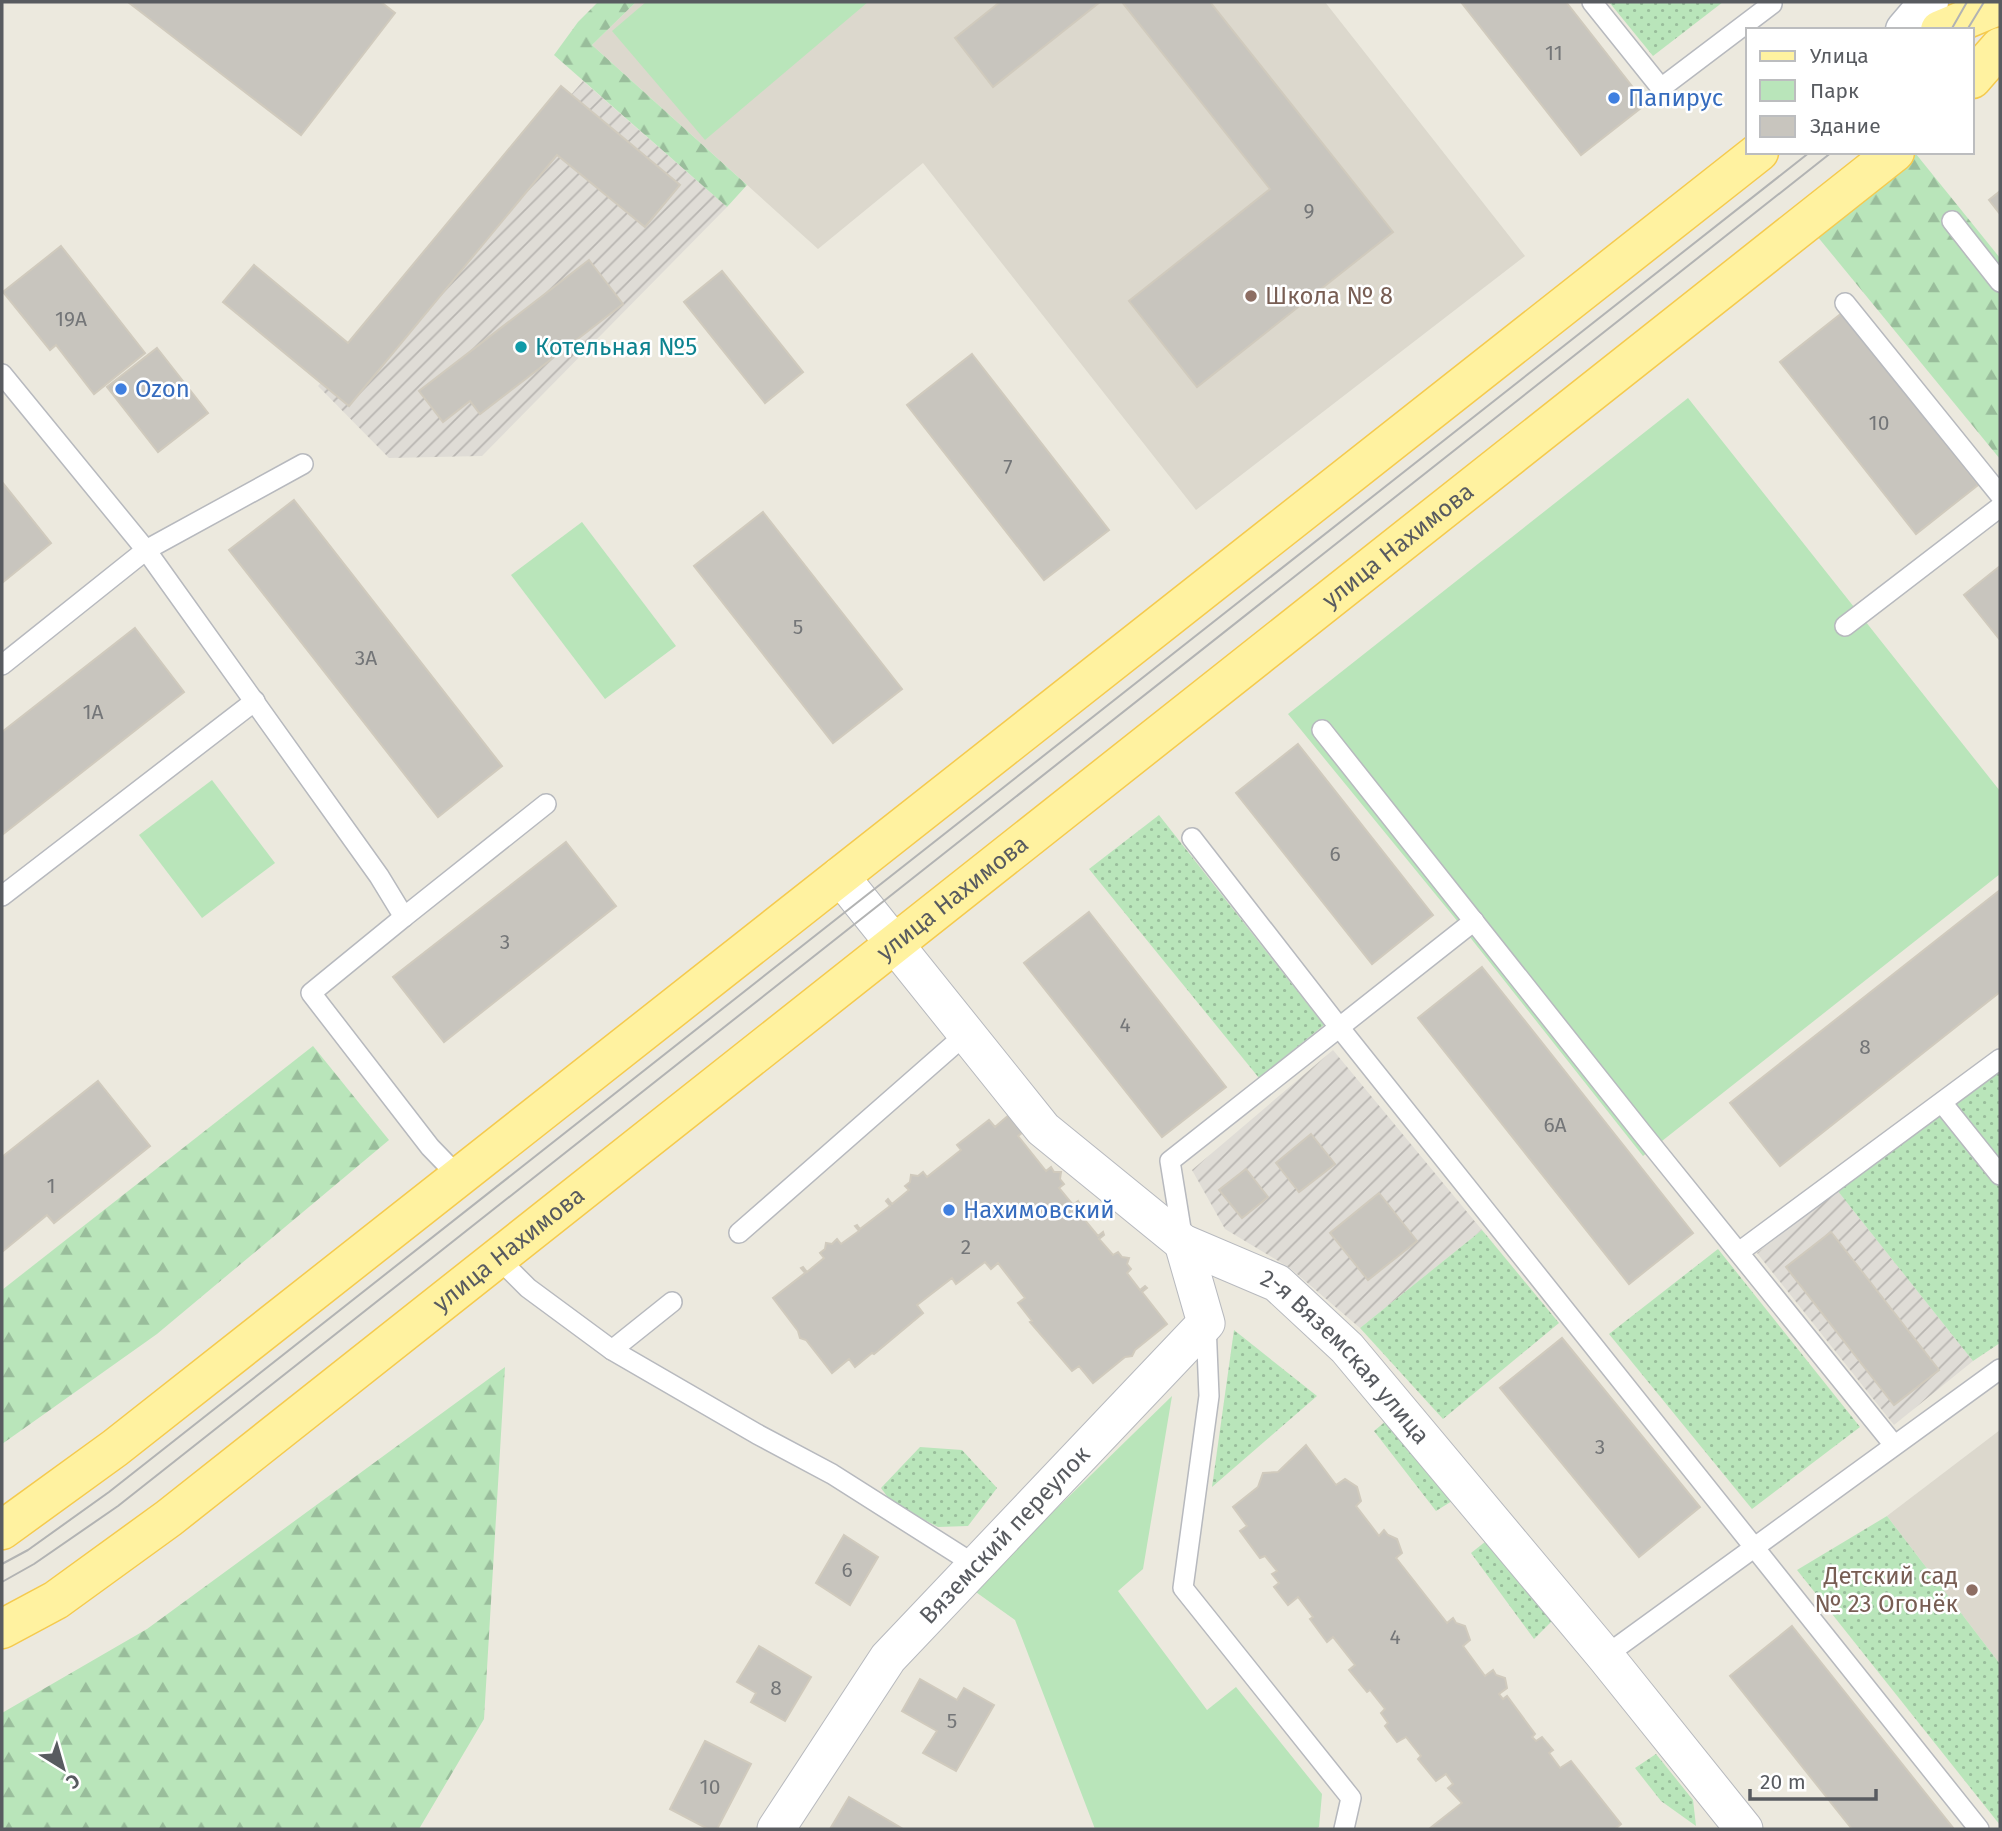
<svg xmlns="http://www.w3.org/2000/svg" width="2002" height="1831" viewBox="0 0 2002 1831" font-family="'Fira Sans',sans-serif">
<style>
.industrial{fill:url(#industrial-furrows)}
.education{fill:#dcd8cd}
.grass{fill:url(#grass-dots)}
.forest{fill:url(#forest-firs)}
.green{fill:#b9e5ba}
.building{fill:#c8c5be;stroke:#d0cabd;stroke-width:2}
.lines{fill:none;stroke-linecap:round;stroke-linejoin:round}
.service-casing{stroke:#b7b9be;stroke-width:22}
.minor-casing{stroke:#b7b9be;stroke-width:39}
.secondary-casing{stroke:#b5b8be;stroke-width:41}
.primary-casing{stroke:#f5ca4e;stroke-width:41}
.service{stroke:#fff;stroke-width:19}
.minor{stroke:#fff;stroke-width:37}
.secondary{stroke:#fff;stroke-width:38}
.primary{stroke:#fff2a0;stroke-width:38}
.tram{stroke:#b2b3b3;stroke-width:2}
.shop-dot{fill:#3f7fe0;stroke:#fff;stroke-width:2.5}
.education-dot{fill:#8d6e63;stroke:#fff;stroke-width:2.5}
.culture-dot{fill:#0f9aa8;stroke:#fff;stroke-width:2.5}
.labels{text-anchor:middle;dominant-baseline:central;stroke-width:5;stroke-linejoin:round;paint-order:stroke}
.number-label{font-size:21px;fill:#747678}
.shop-label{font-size:24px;fill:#366cbe;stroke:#fff;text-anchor:start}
.education-label{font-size:24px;fill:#785e54;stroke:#fff;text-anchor:start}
.culture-label{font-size:24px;fill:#0d838f;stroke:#fff;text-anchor:start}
.street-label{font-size:24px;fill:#585b60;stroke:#fff}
</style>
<defs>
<pattern id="industrial-furrows" width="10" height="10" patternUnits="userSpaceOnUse" patternTransform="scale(1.75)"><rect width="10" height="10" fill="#dfdcd6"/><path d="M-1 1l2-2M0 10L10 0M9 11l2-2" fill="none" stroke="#b8b5b1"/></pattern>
<pattern id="grass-dots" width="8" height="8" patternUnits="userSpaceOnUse" patternTransform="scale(1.75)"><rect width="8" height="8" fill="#b9e5ba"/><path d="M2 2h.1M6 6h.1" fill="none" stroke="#99bd9b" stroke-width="1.8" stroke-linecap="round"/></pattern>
<pattern id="forest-firs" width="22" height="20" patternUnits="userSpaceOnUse" patternTransform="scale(1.75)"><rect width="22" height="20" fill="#b9e5ba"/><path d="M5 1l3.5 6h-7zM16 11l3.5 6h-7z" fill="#99bd9b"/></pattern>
</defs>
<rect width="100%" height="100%" fill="#ece9de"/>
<g class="industrial">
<path d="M583,81l144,126 -245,249 -93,2 -71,-72z"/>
<path d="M1333,1050l149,180 -122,98 -70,-60 -65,-39 -33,-59z"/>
<path d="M1837,1190l136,171 -79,64 -137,-172z"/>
</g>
<g class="education">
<path d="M636,2h689l200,254 -329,254 -273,-347 -105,86 -226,-204z"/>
<path d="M2000,1430v234l-113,-148z"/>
</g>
<g class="grass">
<path d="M1609,2h114l-70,54z"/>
<path d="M1159,815l165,210 -65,53 -170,-209z"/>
<path d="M2000,1067v276l-27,18 -136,-171z"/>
<path d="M1482,1230l77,93 -116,96 -83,-91z"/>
<path d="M1718,1249l142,178 -108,82 -143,-175z"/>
<path d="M1234,1330l83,66 -105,91z"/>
<path d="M1392,1416l68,80 -24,15 -62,-80z"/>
<path d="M920,1447l42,3 35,38 -29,38 -30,1 -46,-24 -11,-15z"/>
<path d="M1887,1516l113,148v161l-203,-255z"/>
<path d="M1490,1538l63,82 -19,19 -63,-86z"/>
<path d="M1656,1754l37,46 3,26 -35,-25 -26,-33z"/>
</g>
<g class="forest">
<path d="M598,2h38l-44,43 155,140 -20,22 -173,-152 24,-33z"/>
<path d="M1916,154l84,104v201l-183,-223z"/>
<path d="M313,1046l76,94 -232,194 -155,110v-154z"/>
<path d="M505,1367l-21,352 -65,110h-417v-116l145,-84z"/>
</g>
<g class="green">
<path d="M646,2h222l-163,138 -93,-109z"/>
<path d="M1688,398l312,393v83l-357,282 -189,-239 -166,-203z"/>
<path d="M582,522l94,124 -71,53 -94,-124z"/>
<path d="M212,780l63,83 -73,55 -63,-83z"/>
<path d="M1172,1396l-29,173 -25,22 89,119 29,-23 86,107 -3,33 -4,2h-220l-80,-209 -42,-30z"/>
</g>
<g class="building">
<path d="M128,2h253l14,11 -94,122z"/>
<path d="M1000,2h100l-107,85 -38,-49z"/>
<path d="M1122,2h88l183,230 -196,155 -68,-86 141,-112z"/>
<path d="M1461,2h105l80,102 -65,51z"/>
<path d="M561,86l119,99 -35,42 -88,-72 -208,251 -126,-104 31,-37 94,78z"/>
<path d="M2000,191v23l-11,-14z"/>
<path d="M61,246l84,107 -51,41 -38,-49 -6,5 -47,-58z"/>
<path d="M589,260l34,44 -143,110 -10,-13 -27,21 -24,-31z"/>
<path d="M722,271l81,101 -38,31 -81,-101z"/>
<path d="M1842,313l136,172 -62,49 -136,-172z"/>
<path d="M157,348l51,65 -50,39 -51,-65z"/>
<path d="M972,354l137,176 -65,50 -137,-175z"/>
<path d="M2,482l49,61 -49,40z"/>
<path d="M294,500l208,266 -64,51 -209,-267z"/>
<path d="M763,512l139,177 -69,54 -139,-177z"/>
<path d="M2000,566v74l-36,-45z"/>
<path d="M135,628l49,64 -182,143v-103z"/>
<path d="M1298,744l135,171 -61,49 -136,-171z"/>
<path d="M566,842l50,64 -172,136 -51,-65z"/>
<path d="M2000,890v102l-220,174 -50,-63z"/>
<path d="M1089,912l137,175 -64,50 -138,-174z"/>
<path d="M1482,967l211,266 -64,51 -211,-266z"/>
<path d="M98,1081l52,65 -96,77 -7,-8 -45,37v-95z"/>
<path d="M1009,1115l14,17 -5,4 28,35 5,-4 3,5h7l-1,7 4,5 -5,4 14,17 5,-4 1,2 -5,4 24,29 5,-4 1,3 -5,4 14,16 5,-3 4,5 7,1 -2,6 4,5 -4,4 13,17 5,-4 2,2 -5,4 25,32 -32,26 -3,6 -7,1 -32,26 -14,-17 -7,5 -42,-49 2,-1 -14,-18 7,-5 -27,-35 -7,6 -6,-7 -29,22 -4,-6 -35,27 6,8 -49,41 -2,-1 -17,14 -6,-8 -17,14 -26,-33 -6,-2 -2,-7 -25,-33 32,-25 -4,-5 2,-1 4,5 17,-14 -4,-5 5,-4 1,-6 6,1 5,-5 4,5 18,-13 -4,-5 2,-1 3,4 30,-23 -4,-5 2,-2 4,5 17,-14 -4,-4 5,-4 1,-7 7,1 5,-4 4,5 34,-27 -4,-5 32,-25 6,7z"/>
<path d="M1311,1134l24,30 -36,28 -23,-29z"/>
<path d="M1246,1169l22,28 -26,21 -23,-28z"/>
<path d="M1379,1193l38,48 -49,39 -38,-47z"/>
<path d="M1831,1232l108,138 -45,35 -108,-138z"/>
<path d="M1562,1338l138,169 -61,50 -139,-169z"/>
<path d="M1306,1445l30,40 9,-6 12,8 4,14 -5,5 23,30 5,-6 4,5 9,4 5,14 -6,5 51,65 6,-5 3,5 9,3 5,14 -7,6 22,30 8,-6 3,5 9,3 2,10 -8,6 4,5 4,-3 28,38 -3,3 4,4 6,-4 11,13 -4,3 11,15 11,-7 50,63 -6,5h-186l33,-26 -14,-15 5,-4 -7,-10 -10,7 -18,-22 3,-3 -15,-19 -9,5 -12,-16 3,-3 -7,-10 4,-4 -15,-19 -3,2 -18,-22 6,-5 -22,-28 -6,5 -17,-23 3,-2 -15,-20 -10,8 -14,-18 5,-4 -7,-9 5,-3 -12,-15 -5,2 -20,-27 7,-5 -14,-19 25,-20 5,-14 15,-1z"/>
<path d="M844,1535l34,22 -28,48 -34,-22z"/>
<path d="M1792,1626l162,203h-102l-122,-153z"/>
<path d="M759,1646l52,31 -26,44 -34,-19 5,-9 -19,-11z"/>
<path d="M920,1679l37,21 7,-12 30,17 -38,66 -33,-18 14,-22 -35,-20z"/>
<path d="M705,1741l46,23 -34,65h-9l-38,-20z"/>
<path d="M849,1797l54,32h-73z"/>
</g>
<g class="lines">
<defs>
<g id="service">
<path d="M1592,2l69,86 111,-84 -2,-2"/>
<path d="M1952,221l48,61"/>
<path d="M1845,303l155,192"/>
<path d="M2,374l144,176 233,326 25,41 142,-113"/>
<path d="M1845,626l155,-119"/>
<path d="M2,665l144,-115 157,-86"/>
<path d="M1322,730l320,403 252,312"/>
<path d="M1192,838l147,189 640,802"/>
<path d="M2,896l253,-195"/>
<path d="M404,917l-93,76 119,154 29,30"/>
<path d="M1943,1104l57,71"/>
<path d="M739,1233l227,-199"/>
<path d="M1183,1241l-13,-80 304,-240"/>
<path d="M1739,1252l261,-193"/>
<path d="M498,1258l30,30 84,62 145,84 75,40 145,92"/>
<path d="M1206,1324l3,72 -26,192 168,210 -7,31"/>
<path d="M612,1350l60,-48"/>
<path d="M1605,1656l395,-287"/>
</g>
<g id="minor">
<path id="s1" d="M840,876l203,253 140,114 94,40 70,65 258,308 139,173"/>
<path id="s2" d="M776,1829l112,-171 318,-335 -23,-80"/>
</g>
<path id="secondary" d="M1905,30l24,-28"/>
<g id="primary">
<path d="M1940,30l60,-25"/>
<path d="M1972,79l28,-32"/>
<path d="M2,1530l113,-82 1644,-1296"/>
<path id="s3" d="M2,1629l54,-29 113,-82 1726,-1366"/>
</g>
</defs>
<use href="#service" class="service-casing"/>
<use href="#minor" class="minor-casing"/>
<use href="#secondary" class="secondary-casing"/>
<use href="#primary" class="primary-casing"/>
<use href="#service" class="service"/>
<use href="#minor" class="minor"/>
<use href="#secondary" class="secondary"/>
<use href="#primary" class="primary"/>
<g class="tram">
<path d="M1951,30l16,-28"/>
<path d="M1967,30l17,-28"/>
<path d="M2,1564l26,-14 81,-58 1701,-1340"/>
<path d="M2,1582l32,-18 84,-58 1714,-1354"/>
</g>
</g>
<g class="shop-dot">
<circle cx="1614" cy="98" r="7"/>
<circle cx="121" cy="389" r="7"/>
<circle cx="949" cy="1210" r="7"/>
</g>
<g class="education-dot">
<circle cx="1251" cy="296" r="7"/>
<circle cx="1972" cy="1590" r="7"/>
</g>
<circle class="culture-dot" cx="521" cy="347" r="7"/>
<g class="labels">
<g class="number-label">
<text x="1554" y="53">11</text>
<text x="1309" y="211">9</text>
<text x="71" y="319">19А</text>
<text x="1879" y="423">10</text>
<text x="1008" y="467">7</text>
<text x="798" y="627">5</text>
<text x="366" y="658">3А</text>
<text x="93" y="712">1А</text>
<text x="1335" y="854">6</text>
<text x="505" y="942">3</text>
<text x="1125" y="1025">4</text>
<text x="1865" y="1047">8</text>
<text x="1555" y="1125">6А</text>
<text x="51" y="1186">1</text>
<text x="966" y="1247">2</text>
<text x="1600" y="1447">3</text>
<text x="847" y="1570">6</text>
<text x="1395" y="1637">4</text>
<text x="776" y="1688">8</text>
<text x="952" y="1721">5</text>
<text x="710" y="1787">10</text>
</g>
<g class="shop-label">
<text x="1628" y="98">Папирус</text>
<text x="135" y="389">Ozon</text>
<text x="963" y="1210">Нахимовский</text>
</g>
<g class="education-label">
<text x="1265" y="296">Школа № 8</text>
<text x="1958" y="1576" text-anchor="end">Детский сад<tspan x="1958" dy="28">№ 23 Огонёк</tspan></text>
</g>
<g class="culture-label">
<text x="535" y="347">Котельная №5</text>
</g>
<g class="street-label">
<text stroke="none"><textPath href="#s3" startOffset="1768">улица Нахимова</textPath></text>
<text stroke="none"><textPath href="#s3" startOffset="1200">улица Нахимова</textPath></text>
<text stroke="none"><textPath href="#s3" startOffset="634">улица Нахимова</textPath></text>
<text stroke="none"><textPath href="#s1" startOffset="707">2-я Вяземская улица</textPath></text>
<text stroke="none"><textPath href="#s2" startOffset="374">Вяземский переулок</textPath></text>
</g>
</g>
<rect width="2002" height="1831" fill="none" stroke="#585b60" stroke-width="7"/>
<rect x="1746" y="28" width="228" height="126" fill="#ffffff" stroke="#bcbdbf" stroke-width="2"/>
<rect x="1760" y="51" width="35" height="10" fill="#fff2a0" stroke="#bcbdbf" stroke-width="2"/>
<text x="1810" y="63" font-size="21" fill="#585b60">Улица</text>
<rect x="1760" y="80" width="35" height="21" fill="#b9e5ba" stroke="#bcbdbf" stroke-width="2"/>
<text x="1810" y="98" font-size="21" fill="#585b60">Парк</text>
<rect x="1760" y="116" width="35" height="21" fill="#c8c5be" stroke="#bcbdbf" stroke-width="2"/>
<text x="1810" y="133" font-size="21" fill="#585b60">Здание</text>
<g transform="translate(63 1768) rotate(143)" stroke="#ffffff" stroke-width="5" paint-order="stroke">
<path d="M0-5L12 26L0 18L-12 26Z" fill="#585b60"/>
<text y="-10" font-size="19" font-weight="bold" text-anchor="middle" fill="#585b60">С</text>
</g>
<path d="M1750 1789v10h126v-10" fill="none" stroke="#585b60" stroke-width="3.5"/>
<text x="1760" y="1789" font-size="21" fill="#585b60" stroke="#ffffff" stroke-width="5" paint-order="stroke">20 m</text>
</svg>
